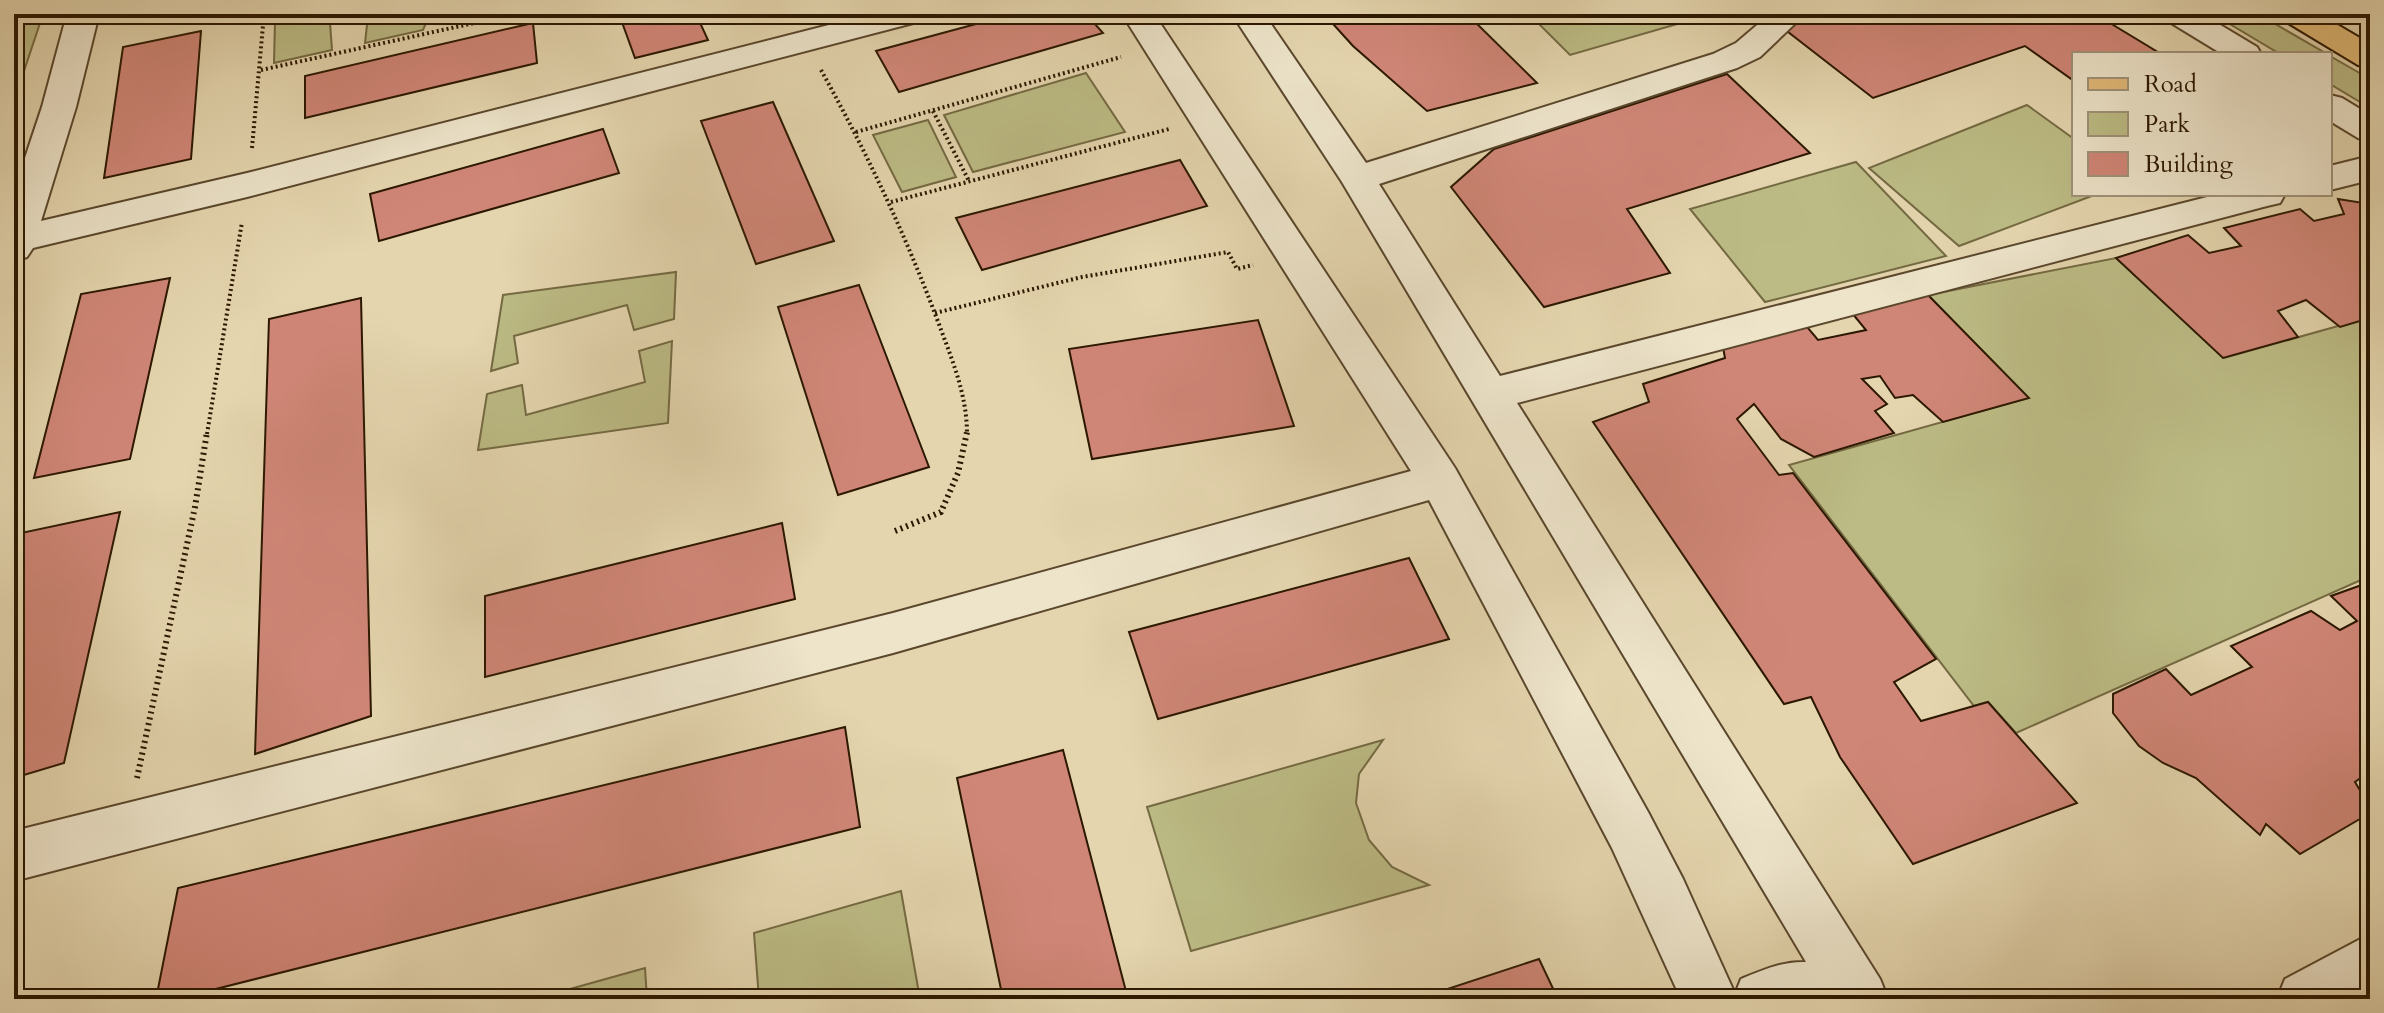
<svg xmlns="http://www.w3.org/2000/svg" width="2384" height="1013" viewBox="0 0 2384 1013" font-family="Cardo,serif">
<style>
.green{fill:#bcbb85;stroke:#746a42;stroke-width:2}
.building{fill:#d08677;stroke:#2c1800;stroke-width:2}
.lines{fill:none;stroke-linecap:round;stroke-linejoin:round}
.minor-casing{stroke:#5a472c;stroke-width:4}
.major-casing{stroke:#2c1800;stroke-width:4}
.path-far1{stroke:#2c1800;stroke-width:4;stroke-dasharray:2 3;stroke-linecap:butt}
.path{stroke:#2c1800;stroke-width:6;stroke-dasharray:2 4;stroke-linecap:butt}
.minor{fill:#ede4ca;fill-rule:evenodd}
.major{fill:#e2ba77;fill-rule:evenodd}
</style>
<rect width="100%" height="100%" fill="#e4d5ae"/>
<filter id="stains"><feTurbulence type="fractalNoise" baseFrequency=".0025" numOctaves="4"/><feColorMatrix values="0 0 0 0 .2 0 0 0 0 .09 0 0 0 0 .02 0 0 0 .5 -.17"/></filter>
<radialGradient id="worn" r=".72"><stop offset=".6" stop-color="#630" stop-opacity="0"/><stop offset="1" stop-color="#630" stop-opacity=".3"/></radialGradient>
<g class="green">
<path d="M14,14h29l-29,87z"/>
<path d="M293,14h43l-6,9 2,27 -58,13 1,-42z"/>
<path d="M383,14h47l-7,16 -58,13 2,-18z"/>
<path d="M1529,14h183l-142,41z"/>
<path d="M2213,14h45l69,40h-47z"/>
<path d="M2330,56l40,23v29l-40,-24z"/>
<path d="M1086,73l39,59 -152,40 -29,-57z"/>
<path d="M2027,105l47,34v55h23l-138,52 -90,-78z"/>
<path d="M928,120l28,57 -54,15 -29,-57z"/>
<path d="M1856,162l90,94 -181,46 -75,-93z"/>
<path d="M2116,258l108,100 146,-41v259l-354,157 -28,-31 -14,4 -185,-241 239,-67 -100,-103z"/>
<path d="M676,272l-2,47 -40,11 -7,-25 -113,31 4,27 -27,8 12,-76z"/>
<path d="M672,341l-4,82 -190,27 9,-56 35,-9 4,30 119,-33 -6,-31z"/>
<path d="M1383,740l-24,34 -3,29 13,37 23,27 37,18 -238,66 -44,-144z"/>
<path d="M901,891l19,108h-161l-5,-66z"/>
<path d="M645,968l2,31h-113z"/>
</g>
<g class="building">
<path d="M619,14h77l12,26 -73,18z"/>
<path d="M1013,14h73l17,19 -204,59 -23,-41z"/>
<path d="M1324,14h143l70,69 -110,28 -74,-65z"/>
<path d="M1823,14h272l66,40h-87v27l-49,-35 -152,52 -90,-70z"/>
<path d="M533,23l4,40 -232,55v-42z"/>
<path d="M201,31l-10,128 -87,19 19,-131z"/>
<path d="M1727,74l83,79 -183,56 43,64 -126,34 -93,-120 43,-38z"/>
<path d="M773,102l61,139 -78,23 -55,-143z"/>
<path d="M603,129l16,44 -240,68 -9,-47z"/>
<path d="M1180,160l27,46 -225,64 -26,-52z"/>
<path d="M2338,199l32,5v114l-30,9 -34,-27 -28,11 20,26 -75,21 -107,-100 72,-23 21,18 32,-7 -17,-18 76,-19 14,12 30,-7z"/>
<path d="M170,278l-40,181 -96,19 47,-184z"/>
<path d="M859,285l70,182 -91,28 -60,-188z"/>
<path d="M1928,295l101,103 -86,24 -30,-27 -18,3 -15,-22 -18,3 25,25 -12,7 19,22 -80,24 -33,-18 -27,-35 -17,15 42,56 14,-2 143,186 -42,23 27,39 67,-19 89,101 -164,61 -73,-107 -29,-60 -27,7 -191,-282 56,-20 -6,-18 82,-26 -3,-16 81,-20 15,18 48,-10 -14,-17z"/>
<path d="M361,298l10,418 -116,38 14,-435z"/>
<path d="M1258,320l36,106 -202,33 -23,-110z"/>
<path d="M120,512l-56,251 -50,15v-220l7,-25z"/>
<path d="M782,523l13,76 -310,78v-81z"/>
<path d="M1409,558l40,81 -291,80 -29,-87z"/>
<path d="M2370,582v195l-4,-3 -11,8 15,25v6l-70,41 -34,-30 -6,11 -64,-57 -33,-15 -24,-17 -26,-33v-19l53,-25 25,26 61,-28 -21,-21 80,-35 29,19 17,-9 -26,-25z"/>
<path d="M845,727l15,100 -684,172h-20l22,-111z"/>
<path d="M1063,750l65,249h-125l-46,-221z"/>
<path d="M1539,959l19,40h-141z"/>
</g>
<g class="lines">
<defs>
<g id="minor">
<path d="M67,14h32l-23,93 -35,114 206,-48 625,-159h54l-5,7 -674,176 -214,51 -6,9 -13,4v-70l28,-84z"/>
<path d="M1122,14h32l301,454 193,344 35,67 52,115 6,-15c22,-9 42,-18 65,-17l-464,-780 -110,-168h32l102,149 347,-109 23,-11 34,-29h35l-45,43 -23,11 -358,116 121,192 719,-182h66l-5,9 -13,3 -750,197 363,576 8,20h-207l-69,-151 -183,-348 -536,153 -879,228v-50l879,-218 518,-142z"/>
<path d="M2163,14h39l55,33 4,7h-39l-54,-33z"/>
<path d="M2330,95l12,3 28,17v26l-12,-3 -28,-17z"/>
<path d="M2370,156v24l-40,10v-24z"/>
<path d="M2370,934v59l-11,6h-82l8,-20z"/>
</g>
<path id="major" d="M2280,14h39l51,30v24l-12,-3 -73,-44z"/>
</defs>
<use href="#minor" class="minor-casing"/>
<use href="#major" class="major-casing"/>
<g class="path-far1">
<path d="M261,70l254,-56"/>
<path d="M821,70c46,83 86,168 119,257 13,35 27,69 27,107"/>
<path d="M933,111l36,70"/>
<path d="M856,132l265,-75"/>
<path d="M252,148l12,-134"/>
<path d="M891,202l278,-73"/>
<path d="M935,313l147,-36 146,-25 9,17 16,-4"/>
<path d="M207,434l35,-212"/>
</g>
<g class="path">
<path d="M895,531l46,-19 17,-39 9,-41"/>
<path d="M137,778l58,-271 12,-75"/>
</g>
<use href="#minor" class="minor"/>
<use href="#major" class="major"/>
</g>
<rect width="2384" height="1013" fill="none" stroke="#e4d5ae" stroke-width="48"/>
<rect x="16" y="16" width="2352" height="981" fill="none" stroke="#2c1800" stroke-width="4"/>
<rect x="24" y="24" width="2336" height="965" fill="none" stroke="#2c1800" stroke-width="2"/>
<rect x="2072" y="52" width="260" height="144" fill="#ede4ca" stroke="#a09279" stroke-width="2"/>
<rect x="2088" y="78" width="40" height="12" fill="#e2ba77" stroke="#a09279" stroke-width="2"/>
<text x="2144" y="92" font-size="24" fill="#2c1800">Road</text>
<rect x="2088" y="112" width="40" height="24" fill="#bcbb85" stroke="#a09279" stroke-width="2"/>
<text x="2144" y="132" font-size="24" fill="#2c1800">Park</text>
<rect x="2088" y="152" width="40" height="24" fill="#d08677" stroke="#a09279" stroke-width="2"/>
<text x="2144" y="172" font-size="24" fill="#2c1800">Building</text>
<rect width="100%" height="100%" filter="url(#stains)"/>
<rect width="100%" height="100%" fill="url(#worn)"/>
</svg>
